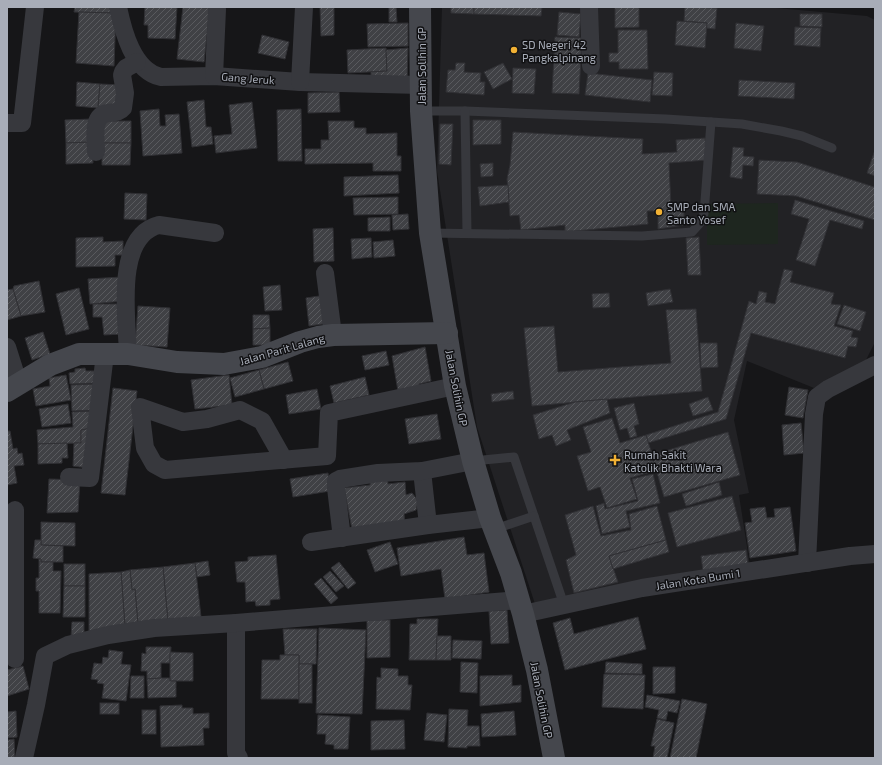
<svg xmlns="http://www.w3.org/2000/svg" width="882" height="765" viewBox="0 0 882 765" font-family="'Exo 2',sans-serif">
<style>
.built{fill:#222225}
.grass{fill:#1e261f}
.building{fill:url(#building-hatch);stroke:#303034}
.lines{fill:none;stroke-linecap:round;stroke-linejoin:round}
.lane{stroke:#37383d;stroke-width:9}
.street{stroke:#37383d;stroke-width:18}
.secondary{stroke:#45474d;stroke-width:22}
.poi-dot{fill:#f2b134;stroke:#111113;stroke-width:1.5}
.labels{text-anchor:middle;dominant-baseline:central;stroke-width:3;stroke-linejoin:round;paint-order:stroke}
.poi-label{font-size:11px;fill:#a8adb8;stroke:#111113;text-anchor:start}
.street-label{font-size:11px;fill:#a8adb8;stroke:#111113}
</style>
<defs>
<pattern id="building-hatch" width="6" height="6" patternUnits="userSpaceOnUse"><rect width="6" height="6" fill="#404145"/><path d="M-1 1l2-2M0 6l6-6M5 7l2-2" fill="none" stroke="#595a5e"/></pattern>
</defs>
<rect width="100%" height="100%" fill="#161618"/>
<path class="built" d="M442,7h323l102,9 8,4v322l-12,24 -49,22 -67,-27 -13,59 15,73 -10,2 11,71 -214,41 -59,-180 -40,-256z"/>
<path class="grass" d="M778,203v41l-71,1v-41z"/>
<g class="building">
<path d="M75,7h38l-1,6 -38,-1z"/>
<path d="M145,7h32l-2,32 -27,-1v-13h-4z"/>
<path d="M183,7l27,1 -6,54 -27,-3z"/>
<path d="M320,7h14v28l-13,1z"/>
<path d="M389,7h7l1,15h-8z"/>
<path d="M451,7h23v7l-23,-1z"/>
<path d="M474,7h68l-1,9 -67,-2z"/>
<path d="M615,7h24v20l-24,1z"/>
<path d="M685,7l32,1 -2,21 -9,-1 1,-5 -23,-2z"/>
<path d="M116,11l-2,55 -38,-3 3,-51 33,1z"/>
<path d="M559,12l22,2 -2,23 -22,-2z"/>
<path d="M800,14h22v13l-22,-1z"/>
<path d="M677,21l30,2 -2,25 -30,-3z"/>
<path d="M408,23v23l-40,1 -1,-23z"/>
<path d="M736,23l28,3 -3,25 -27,-3z"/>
<path d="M795,27l26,1 -1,19 -26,-2z"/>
<path d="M618,30h29l1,39h-29v-7h-10v-9h9z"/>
<path d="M262,35l27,7 -4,17 -27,-6z"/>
<path d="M555,37l27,1 -3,56 -27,-1z"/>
<path d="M386,48l1,23 -39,2 -1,-23z"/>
<path d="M408,48l-1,33 -36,1v-10l16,-1 -1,-21z"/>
<path d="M456,63h9l-1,9 17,1 -1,9h5l-1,13 -38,-3 2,-22h7z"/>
<path d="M503,63l9,16 -19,10 -9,-17z"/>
<path d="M513,68l23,1 -2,25 -22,-1z"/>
<path d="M654,72l19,1 -1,23 -20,-1z"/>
<path d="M588,73l64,7 -2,22 -65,-7z"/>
<path d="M739,80l56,3 -1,16 -56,-3z"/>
<path d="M77,82l23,2 -2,24 -22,-2z"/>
<path d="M100,84l22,1 -1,24 -23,-1z"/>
<path d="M339,92l1,20 -32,1v-20z"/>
<path d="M204,100l2,27h5l2,17 -21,3 -5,-45z"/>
<path d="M252,102l5,46 -41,5 -2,-17 18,-2 -3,-29z"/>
<path d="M159,109l1,17h6l-1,-11 14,-1 3,39 -39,3 -3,-45z"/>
<path d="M301,109l1,52h-24l-1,-51z"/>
<path d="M92,119v23l-26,1 -1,-23z"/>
<path d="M473,120h28v24l-28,1z"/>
<path d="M103,121h28v22h-29z"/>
<path d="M328,121h26v7h12v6l31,-1v23h4v15h-28v-8l-68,1v-15h16v-9h8z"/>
<path d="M440,124h13l-2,41 -12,-1z"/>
<path d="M513,132l130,7 -1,15 35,-2 -1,-12 29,-2 2,22 -38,3 2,45 13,-1v18l-26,4v-18h-11l1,13 -83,8v-7l-44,5 -2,-15 -9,1 -3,-37 3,-14z"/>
<path d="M92,142l1,21 -27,1v-21z"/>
<path d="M102,143h29l-1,22h-28z"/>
<path d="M733,147l11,1 -1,8 11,1 -1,9 -10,-1 -1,14 -12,-2z"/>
<path d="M875,150v26l-8,-3z"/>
<path d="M759,160l38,2 77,25 1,-2v35l-79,-24 -39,-2z"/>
<path d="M493,163v13l-12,1 -1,-13z"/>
<path d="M398,175l1,18 -55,3v-19z"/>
<path d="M508,185l1,17 -29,4 -2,-19z"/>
<path d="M125,193l22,1 -1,26 -22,-1z"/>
<path d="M398,197v17l-44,1 -1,-17z"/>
<path d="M795,200l69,21 -2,8 -32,-9 -15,46 -19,-6 13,-41 -18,-5z"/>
<path d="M408,214l1,15 -16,1 -1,-15z"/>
<path d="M390,217v14h-22v-13z"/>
<path d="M333,228l1,33 -20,1 -1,-33z"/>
<path d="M103,237v5l20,-1v14h-8v11l-39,1v-29z"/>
<path d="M699,237l2,38h-13l-2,-37z"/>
<path d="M371,238l1,19 -20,2 -1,-20z"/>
<path d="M393,240l2,16 -21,2 -1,-16z"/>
<path d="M784,269l9,2 -3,11 44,11 -3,11 10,1 -7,21 19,5 -2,6 7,1 -2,9 -8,-1 -3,12 -94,-25 -25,86 -78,24 -2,-8 72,-23 31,-111 7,3 3,-13 8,2 -2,9 10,2z"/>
<path d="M122,277l2,24 -34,3 -2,-25z"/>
<path d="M39,281l6,31 -24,4 -8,-27 1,-3z"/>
<path d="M280,285l2,25 -17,1 -2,-24z"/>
<path d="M79,288l10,41 -23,6 -10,-41z"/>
<path d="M13,289l8,27 -14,4v-30z"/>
<path d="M670,289l3,13 -25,4 -2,-13z"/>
<path d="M609,293l1,14 -17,1 -1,-14z"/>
<path d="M326,295l3,28 -20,3 -3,-28z"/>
<path d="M93,304h28l1,30 -18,1 -2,-18h-9z"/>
<path d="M844,305l22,7 -6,19 -23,-7z"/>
<path d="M138,306l32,2 -3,39 -32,-2z"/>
<path d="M696,309l6,82 -170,15 -8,-78 30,-2 4,46 113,-9 -5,-53z"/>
<path d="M253,315h16l1,13 -17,1z"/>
<path d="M270,328v17h-17v-16z"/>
<path d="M43,332l7,22 -18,6 -7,-22z"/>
<path d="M700,343h17l1,24 -17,1z"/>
<path d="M425,347l6,34 -12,3 2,8 -22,5 -7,-41z"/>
<path d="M386,351l3,14 -24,5 -3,-14z"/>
<path d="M288,362l5,19 -29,8 -5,-19z"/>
<path d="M85,368l1,3h9l1,12 -26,1 -1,-11 6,-1v-3z"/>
<path d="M259,370l5,19 -29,8 -5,-19z"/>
<path d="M66,375l5,25 -35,6 -3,-17 17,-3 -1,-8z"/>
<path d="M229,375l3,30 -37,4 -4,-29z"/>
<path d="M365,377l4,18 -35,8 -4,-17z"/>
<path d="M96,384l-1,26 -23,1 -1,-26z"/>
<path d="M789,387l19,3 -5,28 -18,-3z"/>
<path d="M113,388l24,3 -12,104 -24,-2z"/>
<path d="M317,389l4,20 -32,5 -3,-19z"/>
<path d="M513,391l1,8 -22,3 -1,-8z"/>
<path d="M708,397l5,13 -20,6 -4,-12z"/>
<path d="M607,399l3,14 -43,17 4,10 -15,6 -4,-11 -13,4 -6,-24 42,-13z"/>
<path d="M634,403l5,21 -5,2 3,10 -7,2 -3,-10 -7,2 -6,-22z"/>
<path d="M68,404l3,19 -29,4 -3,-18z"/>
<path d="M94,411l-1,17 -12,2v13l-43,1 -1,-14 36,-3 -1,-15z"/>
<path d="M437,414l4,25 -32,5 -4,-25z"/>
<path d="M612,418l8,25 26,-8 11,35 -27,8 7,21 -30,9 -7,-21 -12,4 -11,-35 14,-4 -8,-25z"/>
<path d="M801,423l3,30 -20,2 -2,-30z"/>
<path d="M92,428l-4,40 -15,-2 1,-23h7v-13z"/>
<path d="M7,431h3l3,18 4,-1 1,6 4,-1 2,12 -10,1 3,17 -10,2z"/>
<path d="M728,432l12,43 -76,22 -12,-42z"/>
<path d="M67,443l1,15h-6v5l-24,1v-20z"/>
<path d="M328,473l2,18 -37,6 -3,-18z"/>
<path d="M653,474l7,29 -34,8 4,16 -28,7 -6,-28 8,-3 1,6 33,-8 -6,-22z"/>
<path d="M387,475l1,9 17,-2 1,13 6,-2 4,5 2,4 -2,8 -12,4 1,12 -52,8 -9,-46 26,-3 1,-8z"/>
<path d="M49,479l31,1 -2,32 -31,1z"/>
<path d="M719,482l3,13 -36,11 -4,-12z"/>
<path d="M732,496l9,34 -64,17 -9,-34z"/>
<path d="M593,506l8,30 30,-6 -2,-16 28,-8 9,34 -57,16 9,26 -44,11 -8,-33 10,-5 -11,-40z"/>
<path d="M765,507l2,11 8,-1 -1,-8 16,-2 6,44 -46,7 -5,-35 7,-1 -2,-13z"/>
<path d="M41,522l34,1v23l-34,-1z"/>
<path d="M464,537l3,18 17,-2 5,39 -44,7 -4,-30 -40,7 -4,-28z"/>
<path d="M35,540h6v5l22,1v16h-22v-3l-8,-1z"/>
<path d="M666,540l3,12 -56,17 -4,-13z"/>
<path d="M390,542l8,22 -23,8 -8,-22z"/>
<path d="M746,550l2,15 -45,6 -2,-15z"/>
<path d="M276,555l4,44 -10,1v5l-14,1 -1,-5 -9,1 -1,-20h-8l-2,-20 13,-1v-4z"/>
<path d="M39,559h2v3h12v9h8l-1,42h-21v-22h-3v-13h3z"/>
<path d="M208,561l2,14 -13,2 -2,-14z"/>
<path d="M339,562l17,21 -8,6 -17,-21z"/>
<path d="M195,563l6,54 -33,5 -5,-55z"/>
<rect x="64" y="564" width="21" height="22"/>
<path d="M163,567l5,55 -30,3 -3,-36 -3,1 -2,-20z"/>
<path d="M130,570l2,20 3,-1 3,36 -13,2 -4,-55z"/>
<path d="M330,571l14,15 -8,6 -13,-15z"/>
<path d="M121,572l4,55 -36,4v-57z"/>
<path d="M321,578l17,20 -7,6 -17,-20z"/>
<path d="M64,586h21v31h-22z"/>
<path d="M507,610l2,33 -18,1 -2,-33z"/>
<path d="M638,617l8,32 -81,21 -12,-47 17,-5 4,16z"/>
<path d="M417,619h21l-2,41h-27l1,-36h7z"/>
<path d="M367,620h23v37l-23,1z"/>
<path d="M72,622h12v15h-13z"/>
<path d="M319,628l47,2 -4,84 -46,-1z"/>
<path d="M283,629h34l-1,35h-17v-9h-14z"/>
<path d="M437,636h14v24h-15z"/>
<path d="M453,640l29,1 -1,18 -29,-1z"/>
<path d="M146,647h25l-1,16h-9v15l-14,1v-8h-6l1,-18 4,1z"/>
<path d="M109,650l14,2 -2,12 10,1 -5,36 -24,-3 2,-14 -7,-1 1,-3 -7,-1 3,-16 8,1 1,-7 5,1z"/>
<path d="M170,652l23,1v28h-23z"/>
<path d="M280,655h19v44h-38l1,-39h18z"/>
<path d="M461,662l17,1 -1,30 -17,-1z"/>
<path d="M606,662l36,2v10l-37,-1z"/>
<rect x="299" y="664" width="13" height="39"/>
<path d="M23,666l6,23 -22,7v-26z"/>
<path d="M653,667h22v26l-22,1z"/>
<path d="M381,668l17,1v7h10v9h4l-2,25 -34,-1 1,-32 4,1z"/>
<path d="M604,674l41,1 -2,34 -41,-2z"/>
<path d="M512,675v11l9,-1v17l-41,4v-30z"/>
<path d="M131,676h13v22h-14z"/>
<path d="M161,678h9v3h6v16l-28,1 -1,-19z"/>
<path d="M647,695l33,6 -3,12 -9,-2 -2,9 -9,-2 2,-8 -14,-3z"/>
<path d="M682,699l25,5 -11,54h-26z"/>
<rect x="100" y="703" width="19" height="11"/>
<path d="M182,705v3h11v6l16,-1v15h-6l1,17 -43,2 -1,-41z"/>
<path d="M449,709l19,1 -1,16h12l1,20h-13v2l-19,-1z"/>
<rect x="142" y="710" width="14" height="24"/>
<path d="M16,711l1,26 -10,1v-26z"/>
<path d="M514,711l2,24 -34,2 -1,-23z"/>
<path d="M427,713l20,2 -3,27 -20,-2z"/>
<path d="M318,715l32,2 -2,32h-14v-4l-9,-1 1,-10h-9z"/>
<path d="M657,719l17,4 -7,35h-14l2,-12h-4z"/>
<path d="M404,720l1,29 -34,1v-29z"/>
<path d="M14,739l1,19h-8v-18z"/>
</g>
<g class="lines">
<g class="lane">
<path d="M421,111h44l201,8 76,5 39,7 21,5 30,12"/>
<path d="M465,111l2,122"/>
<path d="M430,233l212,3 50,-4 8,-9 4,-9 7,-92"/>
<path d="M473,461l41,-4 20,59 -39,13"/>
<path d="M534,516l30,89"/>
</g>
<g class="street">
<path d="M118,7c5,24 15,64 43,70l53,-1 86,6 121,3"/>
<path d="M589,7l2,59"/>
<path d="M214,76l3,-67"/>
<path d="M300,82l4,-75"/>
<path d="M7,123h15l13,-116"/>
<path d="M96,152c0,-13 -5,-37 12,-39 6,-1 11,0 15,-5l2,-15 -3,-18 1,-3 3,-4 11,-6"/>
<path d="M325,273l8,62"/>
<path d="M7,347l12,38"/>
<path d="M128,354c-1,-35 -14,-118 31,-129l56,8"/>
<path d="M284,460l-22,-39 -22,-11 -33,9 -24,3 -43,-15 5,41 9,16 11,6 162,-14 2,-43 126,-27"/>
<path d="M422,471l6,54"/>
<path d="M69,477l21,1 15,-124"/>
<path d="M15,510v149"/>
<path d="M342,538l-6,-50v-7l4,-2 38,-6 44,-2 51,-10"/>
<path d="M311,542l117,-17 62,-7"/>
<path d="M807,563l7,-149 3,-17 11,-8 47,-24"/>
<path d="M523,614l119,-26 208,-32 25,-2"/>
<path d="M236,623v130l3,5"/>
<path d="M24,758l12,-53 9,-49 23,-11 40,-10 46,-7 82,-5 283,-23"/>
</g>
<g class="secondary">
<path d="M420,7l1,104 9,122 25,153 18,75 17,57 21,55 12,41 14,56 17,88"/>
<path d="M7,391l43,-26 29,-11h49l49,8 47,2 38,-7 38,-15 18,-5 15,-2 114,-2"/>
</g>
</g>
<g class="poi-dot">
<circle cx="514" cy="50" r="4"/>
<circle cx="659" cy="212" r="4"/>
<path d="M613 454h4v4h4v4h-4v4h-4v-4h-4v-4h4z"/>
</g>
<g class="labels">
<g class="poi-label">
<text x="522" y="44">SD Negeri 42<tspan x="522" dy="13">Pangkalpinang</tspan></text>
<text x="667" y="206">SMP dan SMA<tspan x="667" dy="13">Santo Yosef</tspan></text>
<text x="624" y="454">Rumah Sakit<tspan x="624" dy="13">Katolik Bhakti Wara</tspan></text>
</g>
<g class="street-label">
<text transform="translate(421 66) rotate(-90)">Jalan Solihin GP</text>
<text transform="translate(248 78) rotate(4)">Gang Jeruk</text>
<text transform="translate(282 349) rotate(-16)">Jalan Parit Lalang</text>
<text transform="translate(457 388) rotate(79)">Jalan Solihin GP</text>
<text transform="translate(698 579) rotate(-9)">Jalan Kota Bumi 1</text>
<text transform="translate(542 700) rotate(79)">Jalan Solihin GP</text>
</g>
</g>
<rect width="882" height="765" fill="none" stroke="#a8adb8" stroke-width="16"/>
</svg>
